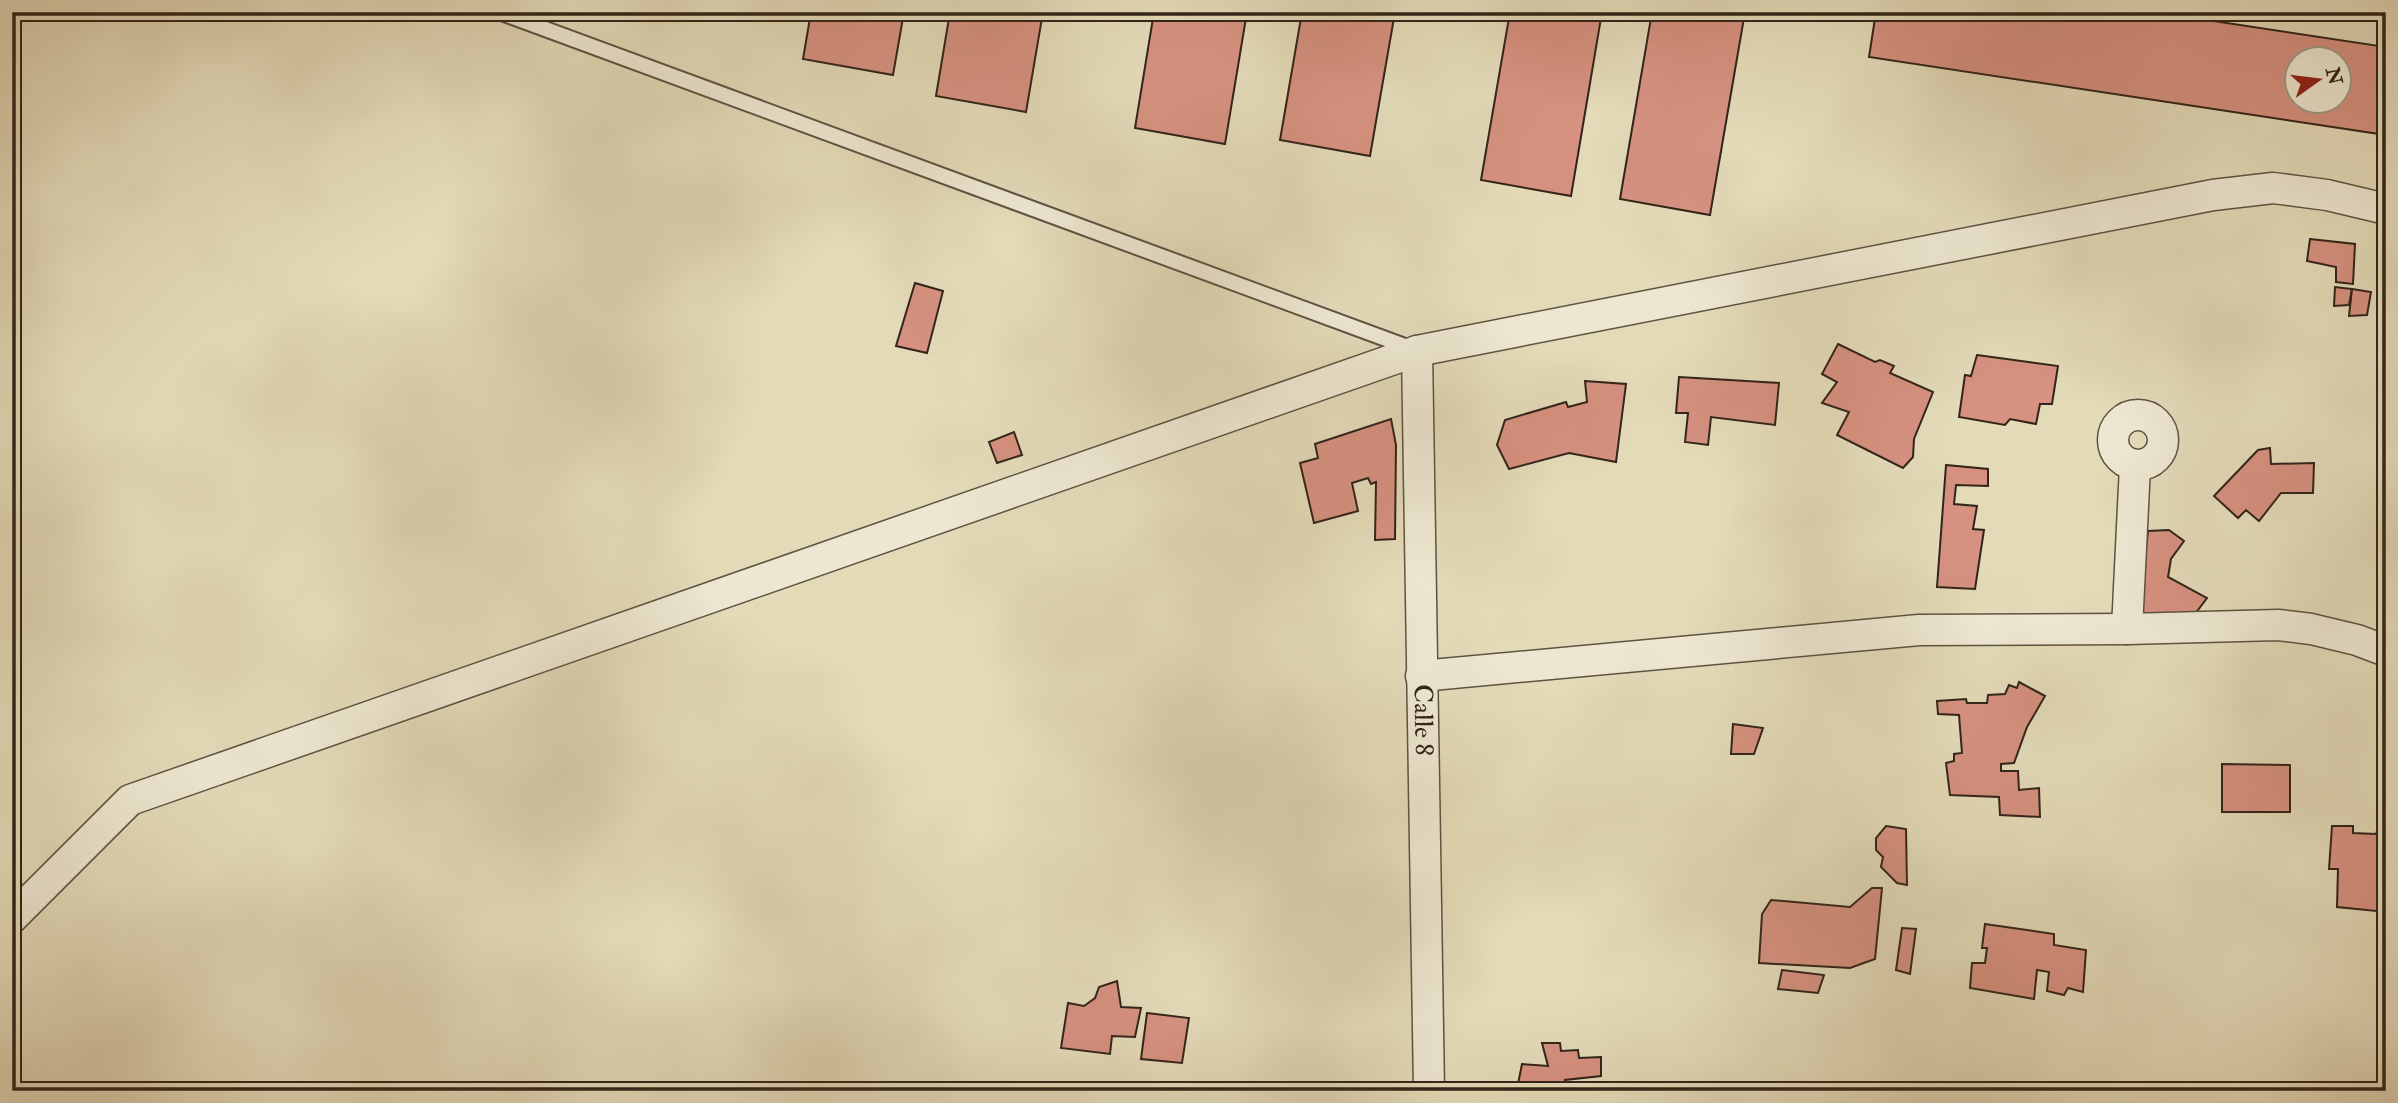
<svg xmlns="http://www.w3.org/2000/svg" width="2398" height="1103" viewBox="0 0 2398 1103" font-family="'IM FELL Double Pica',serif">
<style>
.building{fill:#d69180;stroke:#32241a;stroke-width:2;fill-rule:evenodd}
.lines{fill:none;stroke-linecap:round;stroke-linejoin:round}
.service-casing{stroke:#5e5242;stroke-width:18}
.minor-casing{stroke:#5e5242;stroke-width:33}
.service{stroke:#ede7d1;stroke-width:14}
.minor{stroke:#ede7d1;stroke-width:30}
.labels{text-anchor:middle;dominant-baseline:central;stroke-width:7;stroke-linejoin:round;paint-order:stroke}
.street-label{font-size:26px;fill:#32241a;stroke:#ede7d1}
</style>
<rect width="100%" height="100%" fill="#e3dab8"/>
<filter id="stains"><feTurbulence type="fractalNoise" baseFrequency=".00286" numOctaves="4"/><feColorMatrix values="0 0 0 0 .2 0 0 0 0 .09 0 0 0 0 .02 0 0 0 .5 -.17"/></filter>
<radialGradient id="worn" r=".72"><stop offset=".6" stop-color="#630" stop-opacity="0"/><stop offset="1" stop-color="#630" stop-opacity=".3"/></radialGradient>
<g class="building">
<path d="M811,12h93l-11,63 -90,-16z"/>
<path d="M950,12h93l-17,100 -90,-16z"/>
<path d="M1154,12h93l-22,132 -90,-16z"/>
<path d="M1302,12h93l-25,144 -90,-16z"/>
<path d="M1510,12h92l-31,184 -90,-16z"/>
<path d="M1652,12h93l-35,203 -90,-16z"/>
<path d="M1876,12h278l232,35v88l-517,-78zM2296,60h42v42h-42z"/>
<path d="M2310,239l45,5 -2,40 -17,-2v-15l-29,-6z"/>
<path d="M915,283l28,8 -16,62 -31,-7z"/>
<path d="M2335,287l17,2 -3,16 -15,1z"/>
<path d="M2352,289l19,3 -4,23 -18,1z"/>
<path d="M1838,344l37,18 5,-2 14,6 -4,7 43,19 -19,47 -1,18 -10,11 -66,-33 12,-23 -27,-9 15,-21 -15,-8z"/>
<path d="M1977,355l81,11 -6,38h-12l-4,20 -26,-5 -5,6 -46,-8 6,-42 6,1z"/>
<path d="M1679,377l100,6 -4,42 -64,-8 -3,28 -23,-3 3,-29h-12z"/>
<path d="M1585,381l41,3 -10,78 -47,-9 -60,16 -12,-24 8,-25 61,-18 2,5 19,-5z"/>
<path d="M1391,419l5,26 -1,94 -20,1 1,-58 -5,2 -3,-6 -16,5 6,28 -44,12 -14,-60 18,-5 -3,-14z"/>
<path d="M1014,432l8,23 -25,8 -8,-21z"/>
<path d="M2270,448l1,16 43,-1 -1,30h-32l-22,28 -13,-11 -8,8 -24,-22 44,-46z"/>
<path d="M1946,465l42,4v17l-32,-1 -2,19 23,2 -4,23 11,1 -9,59 -38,-2z"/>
<path d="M2169,530l15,11 -13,18 -3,18 39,21 -12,16h-56l9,-83z"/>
<path d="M2019,682l26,14 -18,31 -13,36 -13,1v7h17l1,19 20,-2 1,29 -40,-2 -1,-18 -49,-2 -4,-32 8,-2v-7l8,-1 -3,-38 -21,-1 -1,-13 29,-2 1,4h20l1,-8 17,-1 4,-9 8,3z"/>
<path d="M1733,724l30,4 -9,26h-23z"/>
<path d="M2222,764l68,1v47h-68z"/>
<path d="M1886,826l20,3 1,56 -10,-2 -16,-16 2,-10 -7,-7v-12z"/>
<path d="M2332,826h21v7l23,1 2,-6 8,9v75l-49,-5 1,-38h-9z"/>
<path d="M1872,888h10l-7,71 -25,9 -91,-5 3,-49 9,-14 79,7z"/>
<path d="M1985,924l69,10v11l32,5 -3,42 -15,-4 -4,7 -17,-4 2,-19 -12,-2 -3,29 -64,-11 2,-25h13l2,-15h-5z"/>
<path d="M1902,928l14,1 -6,45 -14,-4z"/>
<path d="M1782,970l42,5 -6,18 -40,-4z"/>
<path d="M1117,981l4,26 20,1 -6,29 -23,-1 -2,18 -49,-6 7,-45 16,3 11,-8 4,-11z"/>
<path d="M1147,1013l42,5 -7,45 -41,-4z"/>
<path d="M1542,1043h18l1,8 17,-1 1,8 22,-1v19l-36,4 1,11h-37l-1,-9 -10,2 4,-20 26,2z"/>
</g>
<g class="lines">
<defs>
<path id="service" d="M499,12l914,337"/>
<g id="minor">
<path id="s1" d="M1417,351l12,740"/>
<circle cx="2138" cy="440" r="25"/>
<path d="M2127,629l8,-163"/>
<path d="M1421,676l498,-46 208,-1 151,-4 33,4 46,11 29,11"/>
<path d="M12,918l118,-118 1287,-449 796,-156 60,-7 54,7 59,14"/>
</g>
</defs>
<use href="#service" class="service-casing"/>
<use href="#minor" class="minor-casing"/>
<use href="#service" class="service"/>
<use href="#minor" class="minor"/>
</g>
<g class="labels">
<g class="street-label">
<text stroke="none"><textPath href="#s1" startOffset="369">Calle 8</textPath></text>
</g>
</g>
<rect width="2398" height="1103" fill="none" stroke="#e3dab8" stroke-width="42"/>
<rect x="14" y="14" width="2370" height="1075" fill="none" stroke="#32241a" stroke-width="3.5"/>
<rect x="21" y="21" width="2356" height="1061" fill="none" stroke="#32241a" stroke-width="2"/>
<g transform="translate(2318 80) rotate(76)"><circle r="33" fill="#ede7d1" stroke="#a29988" stroke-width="2"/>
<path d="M0-5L12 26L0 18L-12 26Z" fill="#8f2418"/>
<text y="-10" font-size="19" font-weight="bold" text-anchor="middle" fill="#32241a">N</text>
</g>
<rect width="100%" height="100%" filter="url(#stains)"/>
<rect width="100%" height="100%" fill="url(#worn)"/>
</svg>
